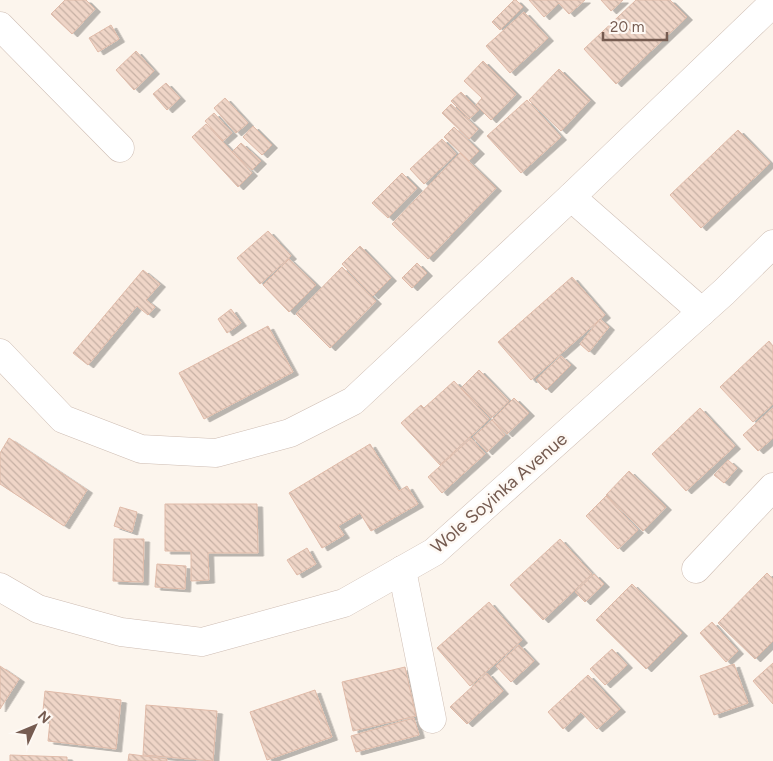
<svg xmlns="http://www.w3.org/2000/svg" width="773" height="761" viewBox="0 0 773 761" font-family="Figtree,sans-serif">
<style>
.building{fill:url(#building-back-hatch);stroke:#e0bba9;filter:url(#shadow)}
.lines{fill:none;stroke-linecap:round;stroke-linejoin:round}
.minor-casing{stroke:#cebdb3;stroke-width:29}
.minor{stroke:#fff;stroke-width:28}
.labels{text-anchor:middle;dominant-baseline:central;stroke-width:5;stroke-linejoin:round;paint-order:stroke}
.street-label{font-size:18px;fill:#765c51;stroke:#fef9f4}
</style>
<defs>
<pattern id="building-back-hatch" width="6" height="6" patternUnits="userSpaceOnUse" patternTransform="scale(1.25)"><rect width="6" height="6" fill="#efd5c7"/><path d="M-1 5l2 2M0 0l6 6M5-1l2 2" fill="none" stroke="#c6b0a4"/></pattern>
<filter id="shadow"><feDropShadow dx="5.5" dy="3" stdDeviation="0" flood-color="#0004"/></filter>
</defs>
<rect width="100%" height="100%" fill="#fcf5ed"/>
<g class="building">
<path d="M65,0h21l9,9 -23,25 -21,-20z"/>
<path d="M514,0h2l7,7 -23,23 -8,-8z"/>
<path d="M529,0h56l-16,14 -10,-11 -15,14z"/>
<path d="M601,0h22l-12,11z"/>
<path d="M636,0h34l17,17 -71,67 -32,-35z"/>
<path d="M524,12l24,26 -38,35 -24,-27z"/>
<path d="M111,25l8,14 -21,13 -9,-14z"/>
<path d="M136,51l18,20 -20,19 -18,-20z"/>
<path d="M483,61l33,33 -25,26 -15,-15 6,-7 -18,-17z"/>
<path d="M559,69l31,31 -29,31 -32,-31z"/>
<path d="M166,83l14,15 -13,12 -14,-16z"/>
<path d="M461,92l18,18 -10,9 -18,-18z"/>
<path d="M225,98l23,25 -12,10 -22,-25z"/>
<path d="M527,100l34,37 -40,36 -34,-37z"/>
<path d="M451,104l27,25 -9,10 -27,-26z"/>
<path d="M214,113l18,20 -9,8 -18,-20z"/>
<path d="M206,124l46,49 -14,14 -46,-50z"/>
<path d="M253,126l19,19 -10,10 -19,-18z"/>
<path d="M454,127l25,24 -10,10 -25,-24z"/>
<path d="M738,130l32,33 -69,65 -31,-33z"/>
<path d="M442,139l14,15 -32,30 -14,-15z"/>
<path d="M241,143l20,18 -9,9 -20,-18z"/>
<path d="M460,153l36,35 -68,71 -36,-35z"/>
<path d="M402,173l15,15 -29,30 -16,-15z"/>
<path d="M268,231l23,25 -31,28 -23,-26z"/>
<path d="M360,246l31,32 -18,18 -31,-32z"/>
<path d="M289,259l27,26 -27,27 -26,-27z"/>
<path d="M417,263l10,10 -15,15 -10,-10z"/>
<path d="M342,267l34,34 -46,47 -34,-34z"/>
<path d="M143,270l17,14 -14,16 9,7 -7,8 -11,-9 -49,59 -15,-12z"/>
<path d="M572,277l33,38 -74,65 -33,-38z"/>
<path d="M231,309l10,14 -14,10 -9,-14z"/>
<path d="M600,319l9,8 -20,25 -9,-8z"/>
<path d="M268,326l25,46 -89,47 -25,-46z"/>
<path d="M769,341l4,5v58l-20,18 -33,-35z"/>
<path d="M561,356l10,9 -25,25 -10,-10z"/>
<path d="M479,370l30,31 -18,17 -30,-30z"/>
<path d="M454,381l35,38 -49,46 -39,-42 20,-18 3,3z"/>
<path d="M514,398l15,15 -22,21 -15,-14z"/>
<path d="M700,408l35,38 -49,45 -34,-37z"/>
<path d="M773,408v30l-15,13 -15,-16z"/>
<path d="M492,420l13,15 -18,17 -14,-15z"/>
<path d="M9,438l78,52 -23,36 -64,-42v-31z"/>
<path d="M471,438l14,16 -43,39 -14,-16z"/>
<path d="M370,444l29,47 8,-5 11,18 -47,27 -11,-18 -22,13 6,9 -22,13 -33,-55z"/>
<path d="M728,460l9,8 -13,15 -10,-8z"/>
<path d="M629,471l37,36 -23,24 -37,-36z"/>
<path d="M606,496l32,34 -20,19 -32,-33z"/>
<path d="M165,504h92l1,49h-50l1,27 -18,1v-30h-26z"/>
<path d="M120,507l17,5 -5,20 -18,-6z"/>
<path d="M114,539h30l-1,43 -30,-1z"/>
<path d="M560,539l32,35 -49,46 -33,-35z"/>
<path d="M307,548l9,16 -19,11 -10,-15z"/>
<path d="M157,564l29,2 -1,23 -30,-2z"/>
<path d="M767,573l6,6v62l-18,18 -37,-36z"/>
<path d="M594,574l10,10 -19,18 -10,-10z"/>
<path d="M632,584l50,49 -36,36 -50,-49z"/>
<path d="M489,602l33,38 -52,46 -33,-38z"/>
<path d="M712,622l26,29 -12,11 -26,-29z"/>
<path d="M519,645l15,16 -23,21 -15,-16z"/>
<path d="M612,649l15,16 -22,20 -15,-16z"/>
<path d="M773,663v41l-20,-23z"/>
<path d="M734,664l14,39 -34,12 -14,-39z"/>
<path d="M0,666l19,13 -19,30z"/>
<path d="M405,667l11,49 -63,15 -11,-49z"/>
<path d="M487,673l16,18 -36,33 -17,-17z"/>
<path d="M588,675l32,34 -23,20 -16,-17 -18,17 -15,-17z"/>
<path d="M315,690l17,47 -65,23 -17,-48z"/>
<path d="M45,691l76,9 -5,49 -68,-8 2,-20 -8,-1z"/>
<path d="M146,705l71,6 -4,50 -70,-6z"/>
<path d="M414,718l5,17 -63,17 -5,-16z"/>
<path d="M129,754l38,5v2h-39z"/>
<path d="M10,755l57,2v4h-57z"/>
</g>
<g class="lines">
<defs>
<g id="minor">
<path d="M0,26l120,122"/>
<path d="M571,197l131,115"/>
<path d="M0,353l63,66 78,30 75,4 74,-20 63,-32 218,-204 202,-194"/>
<path d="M696,569l77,-82"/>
<path d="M402,570l30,149"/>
<path d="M0,587l38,22 83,23 81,10 142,-39 90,-51 290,-260 49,-48"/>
</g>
</defs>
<use href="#minor" class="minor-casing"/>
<use href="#minor" class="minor"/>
</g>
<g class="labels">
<g class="street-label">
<text transform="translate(499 493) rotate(-41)">Wole Soyinka Avenue</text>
</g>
</g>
<g transform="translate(35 726) rotate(46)" stroke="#fef9f4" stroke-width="4" paint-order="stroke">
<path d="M0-4L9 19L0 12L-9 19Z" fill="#765c51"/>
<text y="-8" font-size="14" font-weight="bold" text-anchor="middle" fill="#765c51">N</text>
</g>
<path d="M603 32v8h64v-8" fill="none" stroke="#765c51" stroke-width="2.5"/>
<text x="610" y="32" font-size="15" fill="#765c51" stroke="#fef9f4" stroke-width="4" paint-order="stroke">20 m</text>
</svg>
